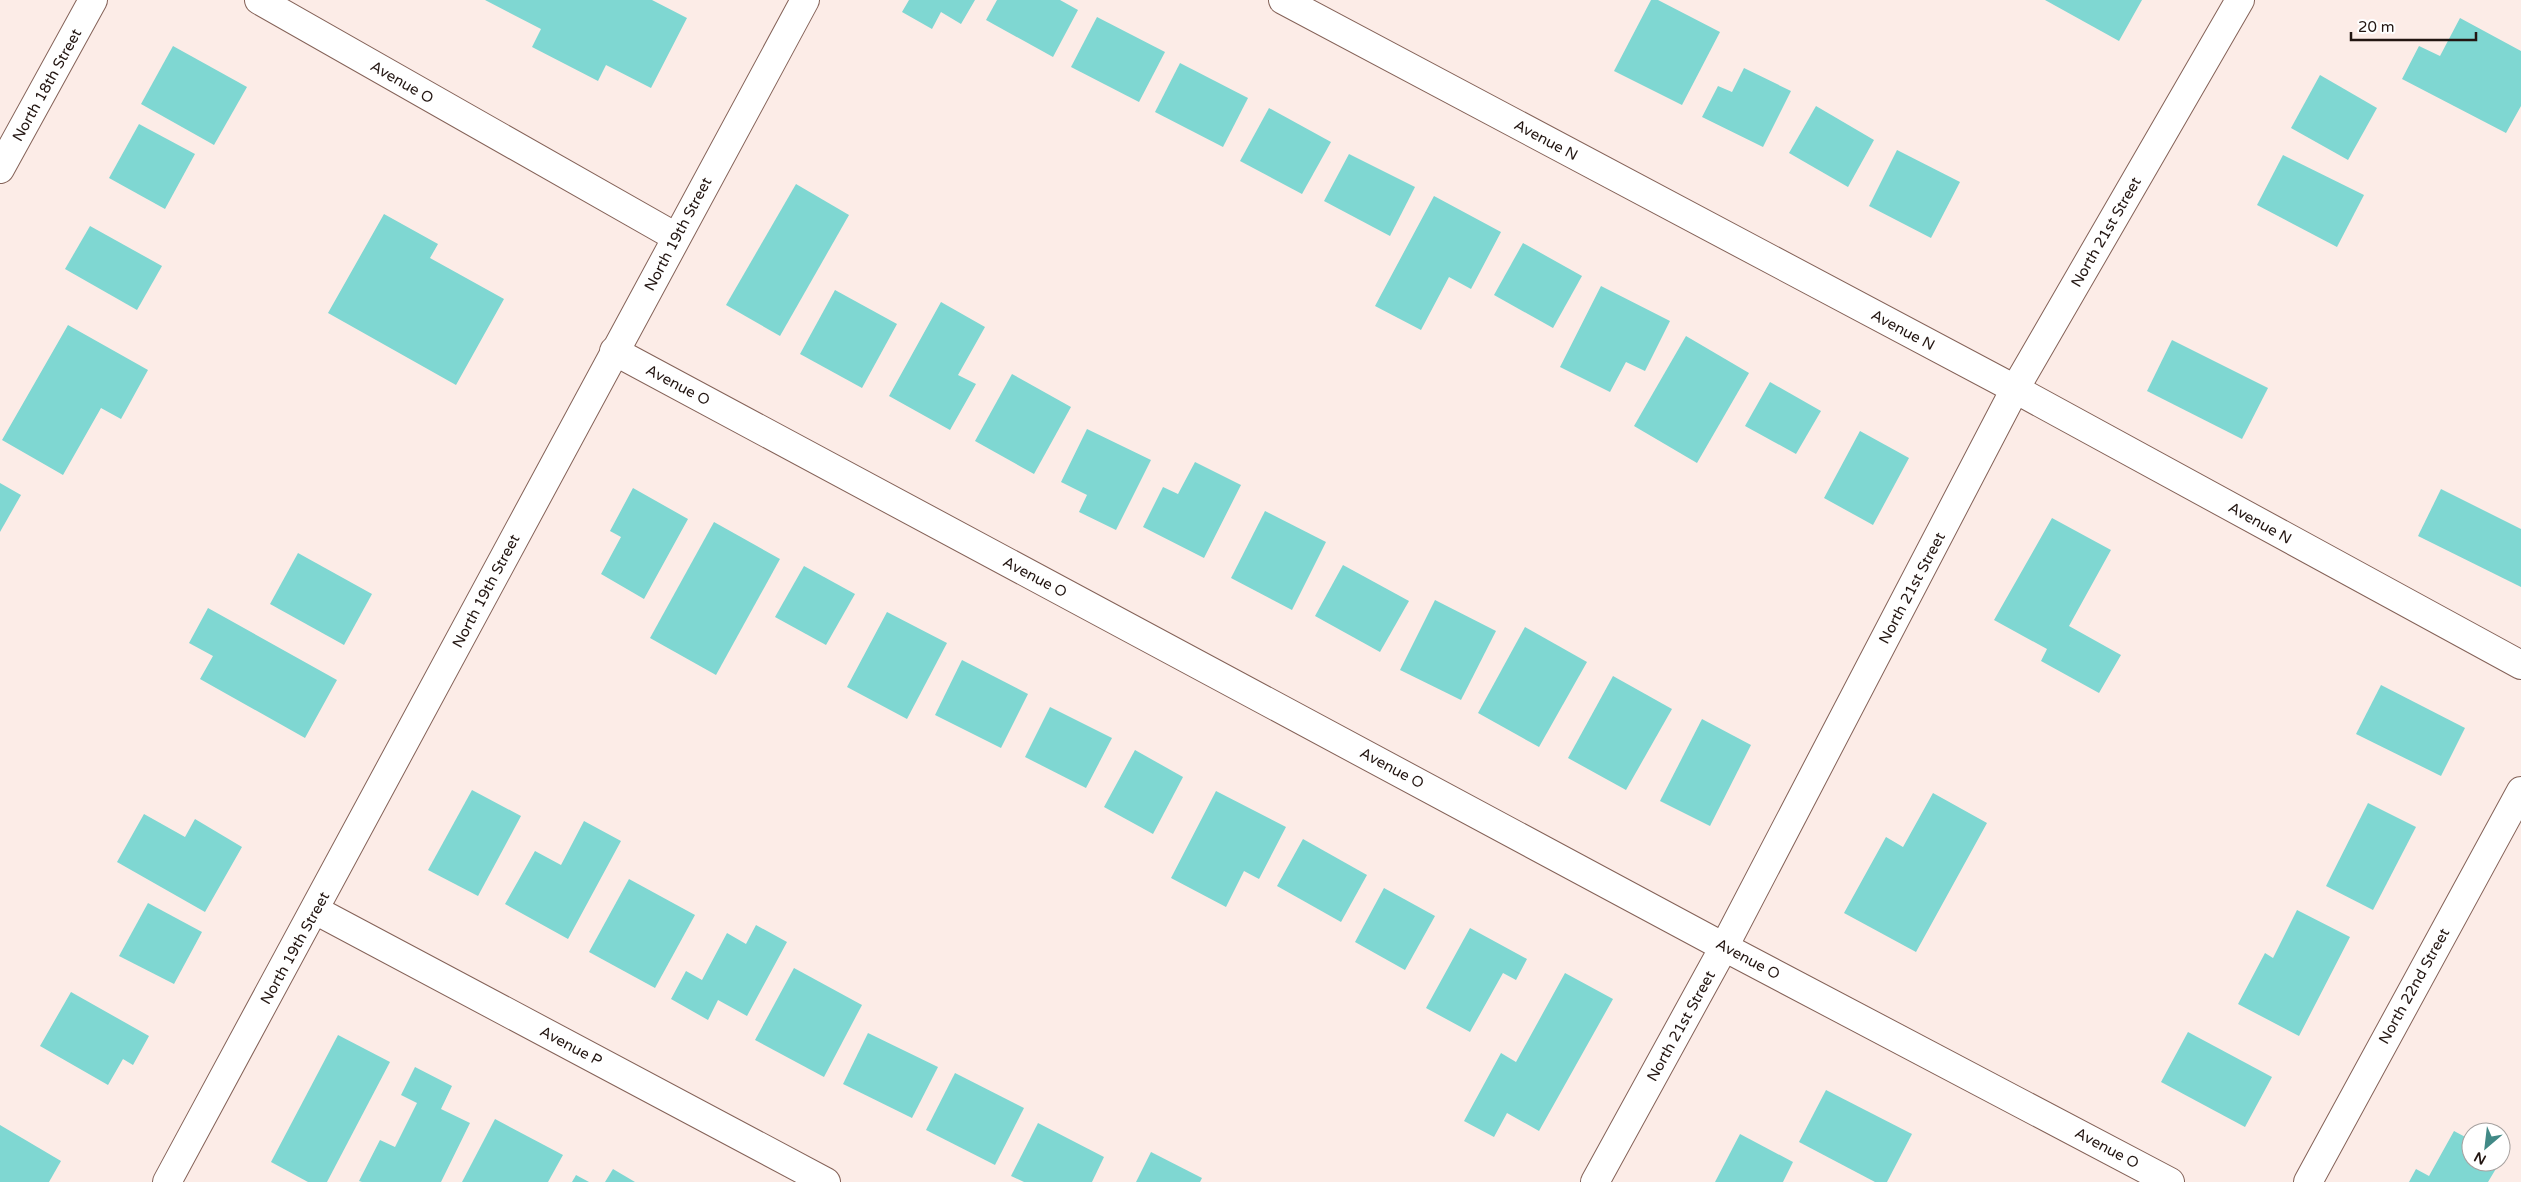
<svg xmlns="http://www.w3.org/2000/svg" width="2521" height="1182" viewBox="0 0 2521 1182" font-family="'Varela Round',sans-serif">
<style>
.building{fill:#7fd7d2}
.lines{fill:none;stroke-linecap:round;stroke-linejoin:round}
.minor-casing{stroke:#846258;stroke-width:30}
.minor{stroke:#fff;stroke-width:28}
.labels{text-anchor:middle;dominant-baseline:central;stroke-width:4;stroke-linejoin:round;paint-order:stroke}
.street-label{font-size:15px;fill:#231612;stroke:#fff}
</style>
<rect width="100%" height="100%" fill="#fcece7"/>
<g class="building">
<path d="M485,0h167l35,18 -36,70 -45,-23 -8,16 -66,-34 9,-18z"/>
<path d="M909,0h66l-14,24 -20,-12 -9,17 -30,-17z"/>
<path d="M997,0h63l18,10 -25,47 -67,-37z"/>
<path d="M1651,0h7l62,32 -38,73 -68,-34z"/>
<path d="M2045,0h97l-23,41z"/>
<path d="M1097,17l68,35 -26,50 -68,-35z"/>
<path d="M2460,18l61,33v55l-15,27 -104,-54 17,-33 21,10z"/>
<path d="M173,46l74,41 -33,58 -73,-41z"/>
<path d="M1180,63l68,35 -25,49 -68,-35z"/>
<path d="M1744,68l47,23 -28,56 -61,-30 16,-31 14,6z"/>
<path d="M2320,75l57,33 -29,52 -57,-32z"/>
<path d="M1816,106l58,34 -26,47 -59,-34z"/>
<path d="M1269,108l62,34 -29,52 -62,-33z"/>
<path d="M139,124l56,30 -30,55 -56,-31z"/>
<path d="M1897,150l63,32 -29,56 -62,-32z"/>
<path d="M1349,154l66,33 -25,49 -66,-35z"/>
<path d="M2283,155l81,40 -27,52 -80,-42z"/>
<path d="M796,184l53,31 -69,121 -54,-31z"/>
<path d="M1434,196l67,36 -30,57 -22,-12 -28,53 -46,-24z"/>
<path d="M384,214l54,30 -8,14 74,41 -48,86 -128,-72z"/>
<path d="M90,226l72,40 -25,44 -72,-41z"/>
<path d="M1523,243l59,33 -29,52 -59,-33z"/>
<path d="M1601,286l69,35 -25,50 -19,-9 -16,30 -50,-25z"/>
<path d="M835,290l62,34 -35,64 -62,-34z"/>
<path d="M941,302l44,25 -27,48 18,9 -26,46 -61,-34z"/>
<path d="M68,325l80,45 -27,49 -20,-11 -38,67 -61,-35z"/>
<path d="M1686,336l63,37 -52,90 -63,-37z"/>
<path d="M2172,340l96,48 -26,51 -95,-48z"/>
<path d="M1012,374l59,33 -37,67 -59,-33z"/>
<path d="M1770,382l51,29 -25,43 -51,-28z"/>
<path d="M1087,429l64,31 -35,70 -37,-18 8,-17 -26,-13z"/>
<path d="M1860,431l49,27 -36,67 -49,-27z"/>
<path d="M1195,462l46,23 -37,73 -61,-31 20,-40 15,7z"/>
<path d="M0,483l21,12 -21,37z"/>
<path d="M633,488l55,31 -44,80 -43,-25 20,-37 -11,-6z"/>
<path d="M2441,489l80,40v58l-103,-51z"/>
<path d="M1265,511l61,31 -34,68 -61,-32z"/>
<path d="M2052,518l59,32 -42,76 52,29 -22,38 -58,-32 6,-12 -53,-29z"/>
<path d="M714,522l66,37 -64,116 -66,-37z"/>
<path d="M298,553l74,41 -28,51 -74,-41z"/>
<path d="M1343,565l66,36 -29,51 -65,-36z"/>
<path d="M804,566l51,28 -29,51 -51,-28z"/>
<path d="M1435,600l61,31 -35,69 -61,-30z"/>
<path d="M208,608l129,72 -32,58 -105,-59 13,-23 -24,-13z"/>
<path d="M887,612l60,31 -40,76 -60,-32z"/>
<path d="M1525,627l62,35 -48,85 -61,-34z"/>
<path d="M962,660l66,34 -27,54 -66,-33z"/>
<path d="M1613,676l59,33 -46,81 -58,-32z"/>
<path d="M2381,685l84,43 -24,48 -85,-42z"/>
<path d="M1050,707l62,31 -26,50 -61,-31z"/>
<path d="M1702,719l49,26 -41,81 -50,-25z"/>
<path d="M1135,750l48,27 -30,57 -49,-27z"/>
<path d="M472,790l49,26 -43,80 -50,-26z"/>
<path d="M1216,791l70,36 -27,52 -15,-8 -18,36 -55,-29z"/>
<path d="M1933,793l54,30 -71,129 -72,-39 42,-76 17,10z"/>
<path d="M2368,803l48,24 -43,83 -47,-24z"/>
<path d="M144,814l41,23 10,-18 47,28 -37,65 -88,-50z"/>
<path d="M584,821l37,20 -53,98 -63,-35 30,-53 26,14z"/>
<path d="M1303,839l64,36 -26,47 -64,-36z"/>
<path d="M629,879l66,36 -40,73 -66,-36z"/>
<path d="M1384,888l51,28 -30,54 -50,-28z"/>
<path d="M148,903l54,29 -28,52 -55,-28z"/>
<path d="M2297,910l53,27 -51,99 -61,-32 27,-51 8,5z"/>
<path d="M756,925l31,17 -40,74 -29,-16 -10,20 -37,-21 15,-28 16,9 25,-47 19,11z"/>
<path d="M1470,928l57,31 -11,21 -13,-7 -33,59 -44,-24z"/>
<path d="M794,968l68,37 -38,72 -69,-37z"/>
<path d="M1565,973l48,26 -74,132 -32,-18 -13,24 -30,-16 37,-68 15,9z"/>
<path d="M71,992l78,44 -16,29 -10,-6 -15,26 -68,-39z"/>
<path d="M2188,1032l84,45 -27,50 -84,-45z"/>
<path d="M868,1033l70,34 -26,51 -69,-34z"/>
<path d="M338,1035l52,27 -63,120h-19l-37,-20z"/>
<path d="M415,1067l37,19 -11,23 29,14 -29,59h-79l-3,-1 21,-41 15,7 22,-44 -16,-8z"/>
<path d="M955,1073l69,35 -29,57 -69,-35z"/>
<path d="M1826,1090l86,44 -25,48h-12l-76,-40z"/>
<path d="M495,1119l68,36 -15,27h-86z"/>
<path d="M1038,1123l66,34 -12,25h-68l-13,-6z"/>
<path d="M0,1125l61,36 -12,21h-49z"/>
<path d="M2454,1131l17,9v22h29l-12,20h-79l7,-13 13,7z"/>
<path d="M1740,1134l53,28 -10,20h-68z"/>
<path d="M1151,1152l51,26 -2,4h-64z"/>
<path d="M613,1169l22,13h-30z"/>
<path d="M576,1175l13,7h-17z"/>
</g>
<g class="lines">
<defs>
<g id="minor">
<path d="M259,0l417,237"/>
<path d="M1283,0l732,389 506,276"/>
<path d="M0,169l93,-169"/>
<path d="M614,351l1110,596 446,235"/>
<path d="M315,910l511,272"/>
<path d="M167,1182l638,-1182"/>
<path d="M1595,1182l129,-235 291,-558 225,-389"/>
<path d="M2308,1182l213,-391"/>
</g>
</defs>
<use href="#minor" class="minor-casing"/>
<use href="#minor" class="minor"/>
</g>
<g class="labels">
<g class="street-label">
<text transform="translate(402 82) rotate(30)">Avenue O</text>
<text transform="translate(47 85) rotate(-61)">North 18th Street</text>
<text transform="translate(1546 140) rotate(28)">Avenue N</text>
<text transform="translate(2106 232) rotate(-60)">North 21st Street</text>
<text transform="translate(678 234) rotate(-62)">North 19th Street</text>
<text transform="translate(1903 330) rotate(28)">Avenue N</text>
<text transform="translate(678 385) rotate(28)">Avenue O</text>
<text transform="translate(2260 523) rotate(29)">Avenue N</text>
<text transform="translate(1035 577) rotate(28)">Avenue O</text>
<text transform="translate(1912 588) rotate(-62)">North 21st Street</text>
<text transform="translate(486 591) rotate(-62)">North 19th Street</text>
<text transform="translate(1392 768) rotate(28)">Avenue O</text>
<text transform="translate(295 948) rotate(-61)">North 19th Street</text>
<text transform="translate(1748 959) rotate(28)">Avenue O</text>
<text transform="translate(2414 986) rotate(-61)">North 22nd Street</text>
<text transform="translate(1681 1026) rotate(-61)">North 21st Street</text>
<text transform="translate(571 1046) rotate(28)">Avenue P</text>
<text transform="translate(2107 1148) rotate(28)">Avenue O</text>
</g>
</g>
<g transform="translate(2486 1147) rotate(208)"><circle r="24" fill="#ffffff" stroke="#a7a2a0"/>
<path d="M0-4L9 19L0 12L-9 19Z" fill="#418986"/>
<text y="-8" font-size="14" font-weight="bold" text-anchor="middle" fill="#231612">N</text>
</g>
<path d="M2351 32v8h125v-8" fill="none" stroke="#231612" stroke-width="2.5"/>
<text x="2358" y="32" font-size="15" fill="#231612" stroke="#ffffff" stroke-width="4" paint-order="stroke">20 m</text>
</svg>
